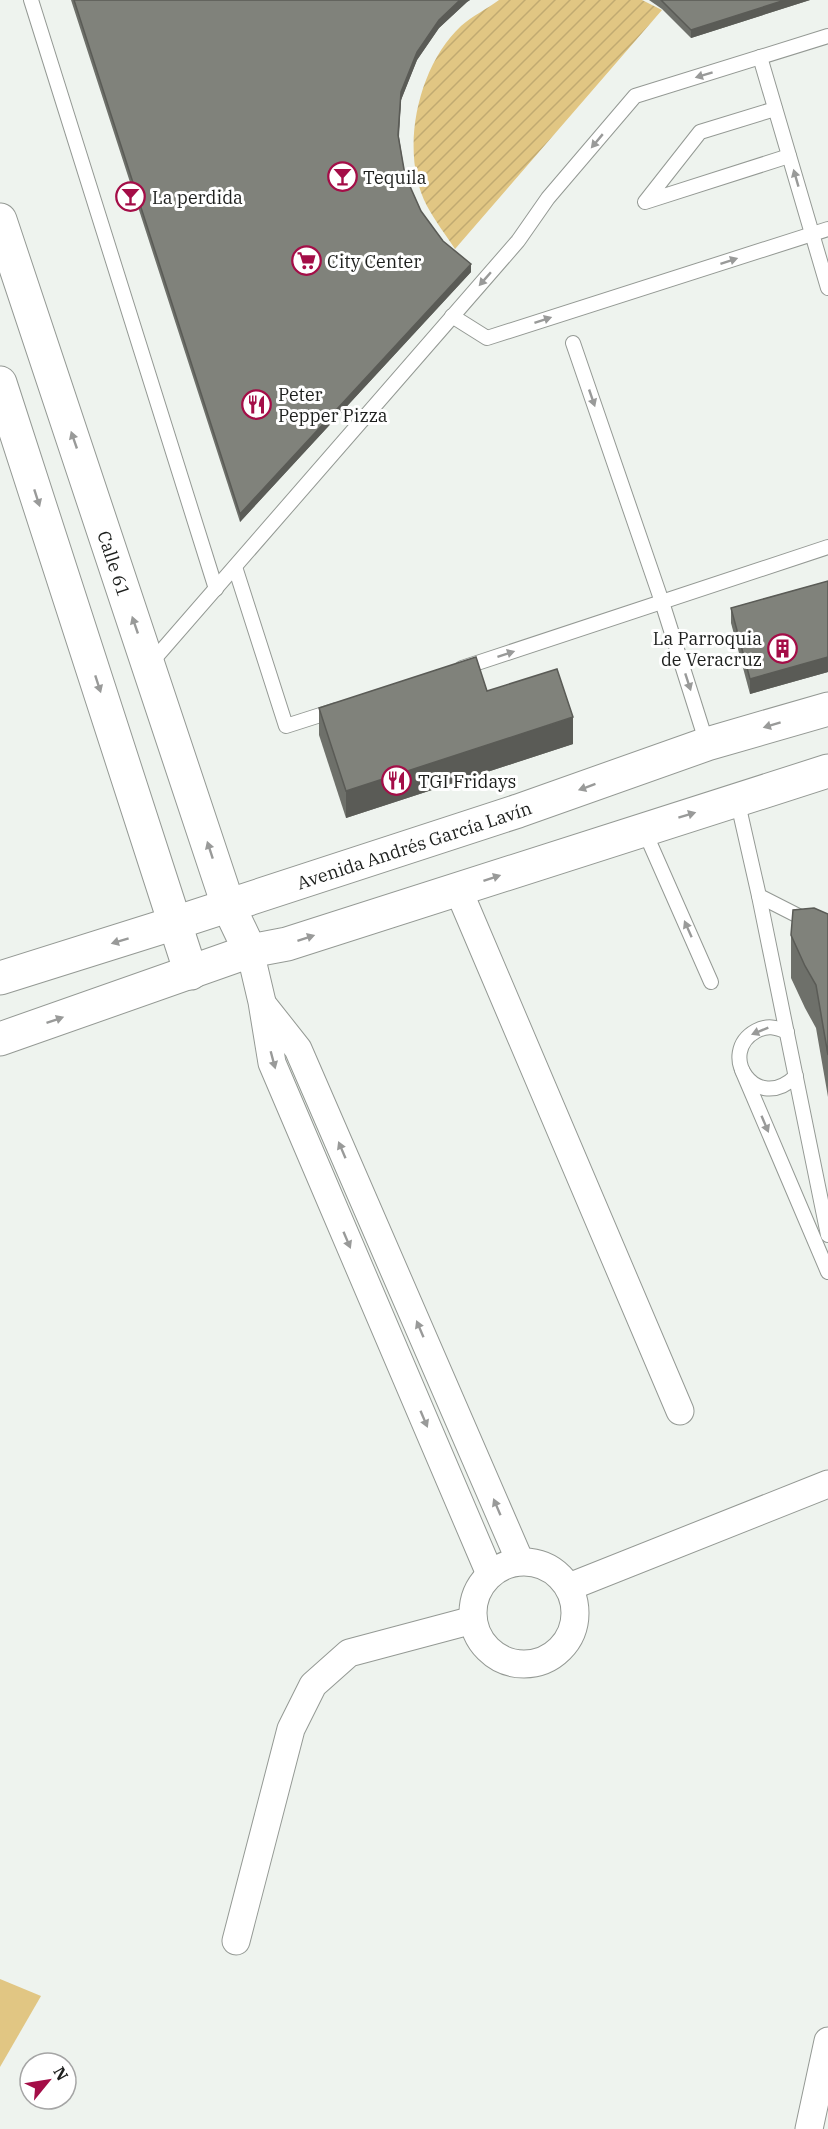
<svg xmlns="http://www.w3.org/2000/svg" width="828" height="2129" viewBox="0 0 828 2129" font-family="'IBM Plex Serif',serif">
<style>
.park{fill:#e1c683}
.garden{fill:url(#garden-furrows)}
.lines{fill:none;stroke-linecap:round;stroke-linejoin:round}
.lane-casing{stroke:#949994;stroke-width:16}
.street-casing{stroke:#949994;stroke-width:29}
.secondary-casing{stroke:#949994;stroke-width:35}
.lane{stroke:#fff;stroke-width:14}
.street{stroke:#fff;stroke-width:27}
.secondary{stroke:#fff;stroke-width:33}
.wall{fill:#6e706a}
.shaded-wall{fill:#5a5b56}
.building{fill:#80827b;stroke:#5a5b56;stroke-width:1.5}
.oneway{fill:#999a99}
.labels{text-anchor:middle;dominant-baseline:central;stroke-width:6;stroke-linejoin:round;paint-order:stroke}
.poi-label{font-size:18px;fill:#1d1f1d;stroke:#fff;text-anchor:start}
.street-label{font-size:18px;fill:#1d1f1d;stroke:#fff}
</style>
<defs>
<pattern id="garden-furrows" width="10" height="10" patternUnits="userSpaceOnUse" patternTransform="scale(1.5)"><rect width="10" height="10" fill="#e1c683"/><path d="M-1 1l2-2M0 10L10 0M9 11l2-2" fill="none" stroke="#c1aa71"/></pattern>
</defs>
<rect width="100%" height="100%" fill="#eef3ee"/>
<path class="park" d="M0,1979l41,17 -41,71z"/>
<path class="garden" d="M499,0h143l20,10 -207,239c-9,-14 -20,-28 -28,-43 -28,-53 -10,-139 34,-180 11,-10 26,-17 38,-26z"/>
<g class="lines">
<defs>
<g id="lane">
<path d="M31,0l185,589"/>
<path d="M760,57l68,231"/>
<path d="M775,109l-75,23 -55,70 144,-46"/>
<path d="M452,316l35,22 341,-109"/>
<path d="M573,343l89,259 45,142"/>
<path d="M235,567l51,159 50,-16"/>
<path d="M150,664l368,-423 30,-43 87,-102 193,-60"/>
<path d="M462,668l366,-121"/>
<path d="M737,799l22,97 69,35"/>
<path d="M644,830l67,152"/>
<path d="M759,896l69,339"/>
<path d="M787,1032c-11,-5 -20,-7 -31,-1 -40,22 0,84 40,45"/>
<path d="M742,1070l86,202"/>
</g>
<g id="street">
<path d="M458,889l222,522"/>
<path d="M250,951l12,51 10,61 218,511"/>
<path d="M264,1006l34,43 222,512"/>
<circle cx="524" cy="1613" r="51"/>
<path d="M569,1587l259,-103"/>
<path d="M236,1941l55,-212 22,-44 36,-32 124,-33"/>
<path d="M809,2129l19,-88"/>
</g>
<g id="secondary">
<path id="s1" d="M0,220l228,685 22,46"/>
<path d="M0,383l191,590"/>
<path id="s2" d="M0,978l175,-55 343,-112 189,-67 121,-35"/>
<path d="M0,1039l250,-88 37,-7 541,-173"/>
</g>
</defs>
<use href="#lane" class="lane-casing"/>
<use href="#street" class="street-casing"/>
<use href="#secondary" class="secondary-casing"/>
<use href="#lane" class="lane"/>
<use href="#street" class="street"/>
<use href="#secondary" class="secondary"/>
</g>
<g class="wall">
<path d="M71,0h399l-3,2 -28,26 -22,32 -16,40 -2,37 6,38 16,36 22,30 28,31 -231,250z"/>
<path d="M649,0h161l-119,38 -29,-29z"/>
<path d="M828,581v91l-78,22 -19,-71v-15z"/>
<path d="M487,691l86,53 -227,74 -27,-83v-27z"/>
<path d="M828,914v183l-12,-69 -11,-20 -14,-30v-43z"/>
</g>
<g class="shaded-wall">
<path d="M460,0h10l-3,2 -28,26 -22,32 -16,40 -3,43 3,-51 16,-40 22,-32z"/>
<path d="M785,0h25l-119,38v-8z"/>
<path d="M471,264v8l-231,250v-8z"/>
<path d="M828,657v15l-78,22v-15z"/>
<path d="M573,717v27l-227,74v-27z"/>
</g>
<g class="building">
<path d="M74,0h386l-21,20 -22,32 -16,40 -3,43 7,40 16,36 22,30 28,23 -231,250z"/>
<path d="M661,0h124l-94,30z"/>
<path d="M828,581v76l-78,22 -19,-71z"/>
<path d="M476,657l11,34 70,-22 16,48 -227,74 -27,-83z"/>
<path d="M814,908l14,6v141l-12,-70 -11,-19 -14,-31 2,-25z"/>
</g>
<defs><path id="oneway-solid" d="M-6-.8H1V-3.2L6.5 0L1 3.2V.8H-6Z" transform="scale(1.5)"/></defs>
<g class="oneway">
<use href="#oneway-solid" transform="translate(704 75) rotate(163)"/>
<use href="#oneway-solid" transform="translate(597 141) rotate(130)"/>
<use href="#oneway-solid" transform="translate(796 178) rotate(-106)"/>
<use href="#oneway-solid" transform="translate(729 261) rotate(-18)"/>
<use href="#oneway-solid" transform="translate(485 279) rotate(131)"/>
<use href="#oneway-solid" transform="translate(543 320) rotate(-18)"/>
<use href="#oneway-solid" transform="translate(592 398) rotate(71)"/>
<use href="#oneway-solid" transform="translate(74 440) rotate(-109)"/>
<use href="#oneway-solid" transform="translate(37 498) rotate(72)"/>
<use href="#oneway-solid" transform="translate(135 625) rotate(-109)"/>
<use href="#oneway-solid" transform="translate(506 654) rotate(-18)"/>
<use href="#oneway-solid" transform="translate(688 682) rotate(72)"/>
<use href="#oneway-solid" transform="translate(98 684) rotate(72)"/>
<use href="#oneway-solid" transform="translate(772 725) rotate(163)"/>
<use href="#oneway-solid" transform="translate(587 787) rotate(160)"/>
<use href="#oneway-solid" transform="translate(687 815) rotate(-17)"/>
<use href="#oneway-solid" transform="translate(210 850) rotate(-108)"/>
<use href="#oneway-solid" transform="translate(492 878) rotate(-18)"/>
<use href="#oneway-solid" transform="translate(688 929) rotate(-114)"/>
<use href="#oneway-solid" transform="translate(306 938) rotate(-18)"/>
<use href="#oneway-solid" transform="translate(120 941) rotate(163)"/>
<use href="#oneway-solid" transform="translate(55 1020) rotate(-19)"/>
<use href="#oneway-solid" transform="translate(760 1031) rotate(158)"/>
<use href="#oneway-solid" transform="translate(273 1060) rotate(75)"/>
<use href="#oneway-solid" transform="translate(765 1124) rotate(67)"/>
<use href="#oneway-solid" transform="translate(342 1150) rotate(-113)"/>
<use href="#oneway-solid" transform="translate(347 1240) rotate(67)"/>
<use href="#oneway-solid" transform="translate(420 1329) rotate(-113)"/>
<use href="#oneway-solid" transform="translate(424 1419) rotate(67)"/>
<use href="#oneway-solid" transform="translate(497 1507) rotate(-113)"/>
</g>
<defs>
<symbol id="bar-ring" viewBox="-11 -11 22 22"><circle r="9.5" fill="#fff" stroke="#a40d47" stroke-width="1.5"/><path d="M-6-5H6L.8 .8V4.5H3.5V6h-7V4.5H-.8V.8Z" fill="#a40d47"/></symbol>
<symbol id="supermarket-ring" viewBox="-11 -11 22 22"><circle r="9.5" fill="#fff" stroke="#a40d47" stroke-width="1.5"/><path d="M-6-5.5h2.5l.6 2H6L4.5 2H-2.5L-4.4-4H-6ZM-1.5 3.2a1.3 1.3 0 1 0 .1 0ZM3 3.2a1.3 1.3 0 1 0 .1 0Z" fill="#a40d47"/></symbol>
<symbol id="restaurant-ring" viewBox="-11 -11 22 22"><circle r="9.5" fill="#fff" stroke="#a40d47" stroke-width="1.5"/><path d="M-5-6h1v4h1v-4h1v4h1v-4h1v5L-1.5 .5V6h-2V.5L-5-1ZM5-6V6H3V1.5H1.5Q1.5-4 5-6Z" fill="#a40d47"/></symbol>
<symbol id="building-ring" viewBox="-11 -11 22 22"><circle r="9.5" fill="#fff" stroke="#a40d47" stroke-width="1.5"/><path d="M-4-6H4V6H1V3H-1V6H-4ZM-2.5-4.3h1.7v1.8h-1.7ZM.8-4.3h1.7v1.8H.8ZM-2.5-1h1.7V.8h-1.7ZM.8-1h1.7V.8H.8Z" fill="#a40d47"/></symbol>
</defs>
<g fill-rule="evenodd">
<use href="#bar-ring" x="326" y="160" width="33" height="33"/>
<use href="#bar-ring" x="114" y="180" width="33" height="33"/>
<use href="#supermarket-ring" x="290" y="244" width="33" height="33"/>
<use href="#restaurant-ring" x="240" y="388" width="33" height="33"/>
<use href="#building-ring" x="766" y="632" width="33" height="33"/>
<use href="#restaurant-ring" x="380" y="764" width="33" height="33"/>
</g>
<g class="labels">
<g class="poi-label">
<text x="363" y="177">Tequila</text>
<text x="152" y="197">La perdida</text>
<text x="327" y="261">City Center</text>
<text x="278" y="394">Peter<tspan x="278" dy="21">Pepper Pizza</tspan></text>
<text x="762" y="638" text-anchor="end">La Parroquia<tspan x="762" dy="21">de Veracruz</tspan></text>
<text x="418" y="781">TGI Fridays</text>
</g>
<g class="street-label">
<text stroke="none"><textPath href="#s1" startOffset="362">Calle 61</textPath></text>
<text stroke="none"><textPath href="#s2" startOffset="435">Avenida Andrés García Lavín</textPath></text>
</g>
</g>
<g transform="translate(48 2081) rotate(60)"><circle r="28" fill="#ffffff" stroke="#a5a5a5" stroke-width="1.5"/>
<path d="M0-4.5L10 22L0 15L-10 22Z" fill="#a40d47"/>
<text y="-9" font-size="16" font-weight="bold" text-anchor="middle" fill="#1d1f1d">N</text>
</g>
</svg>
